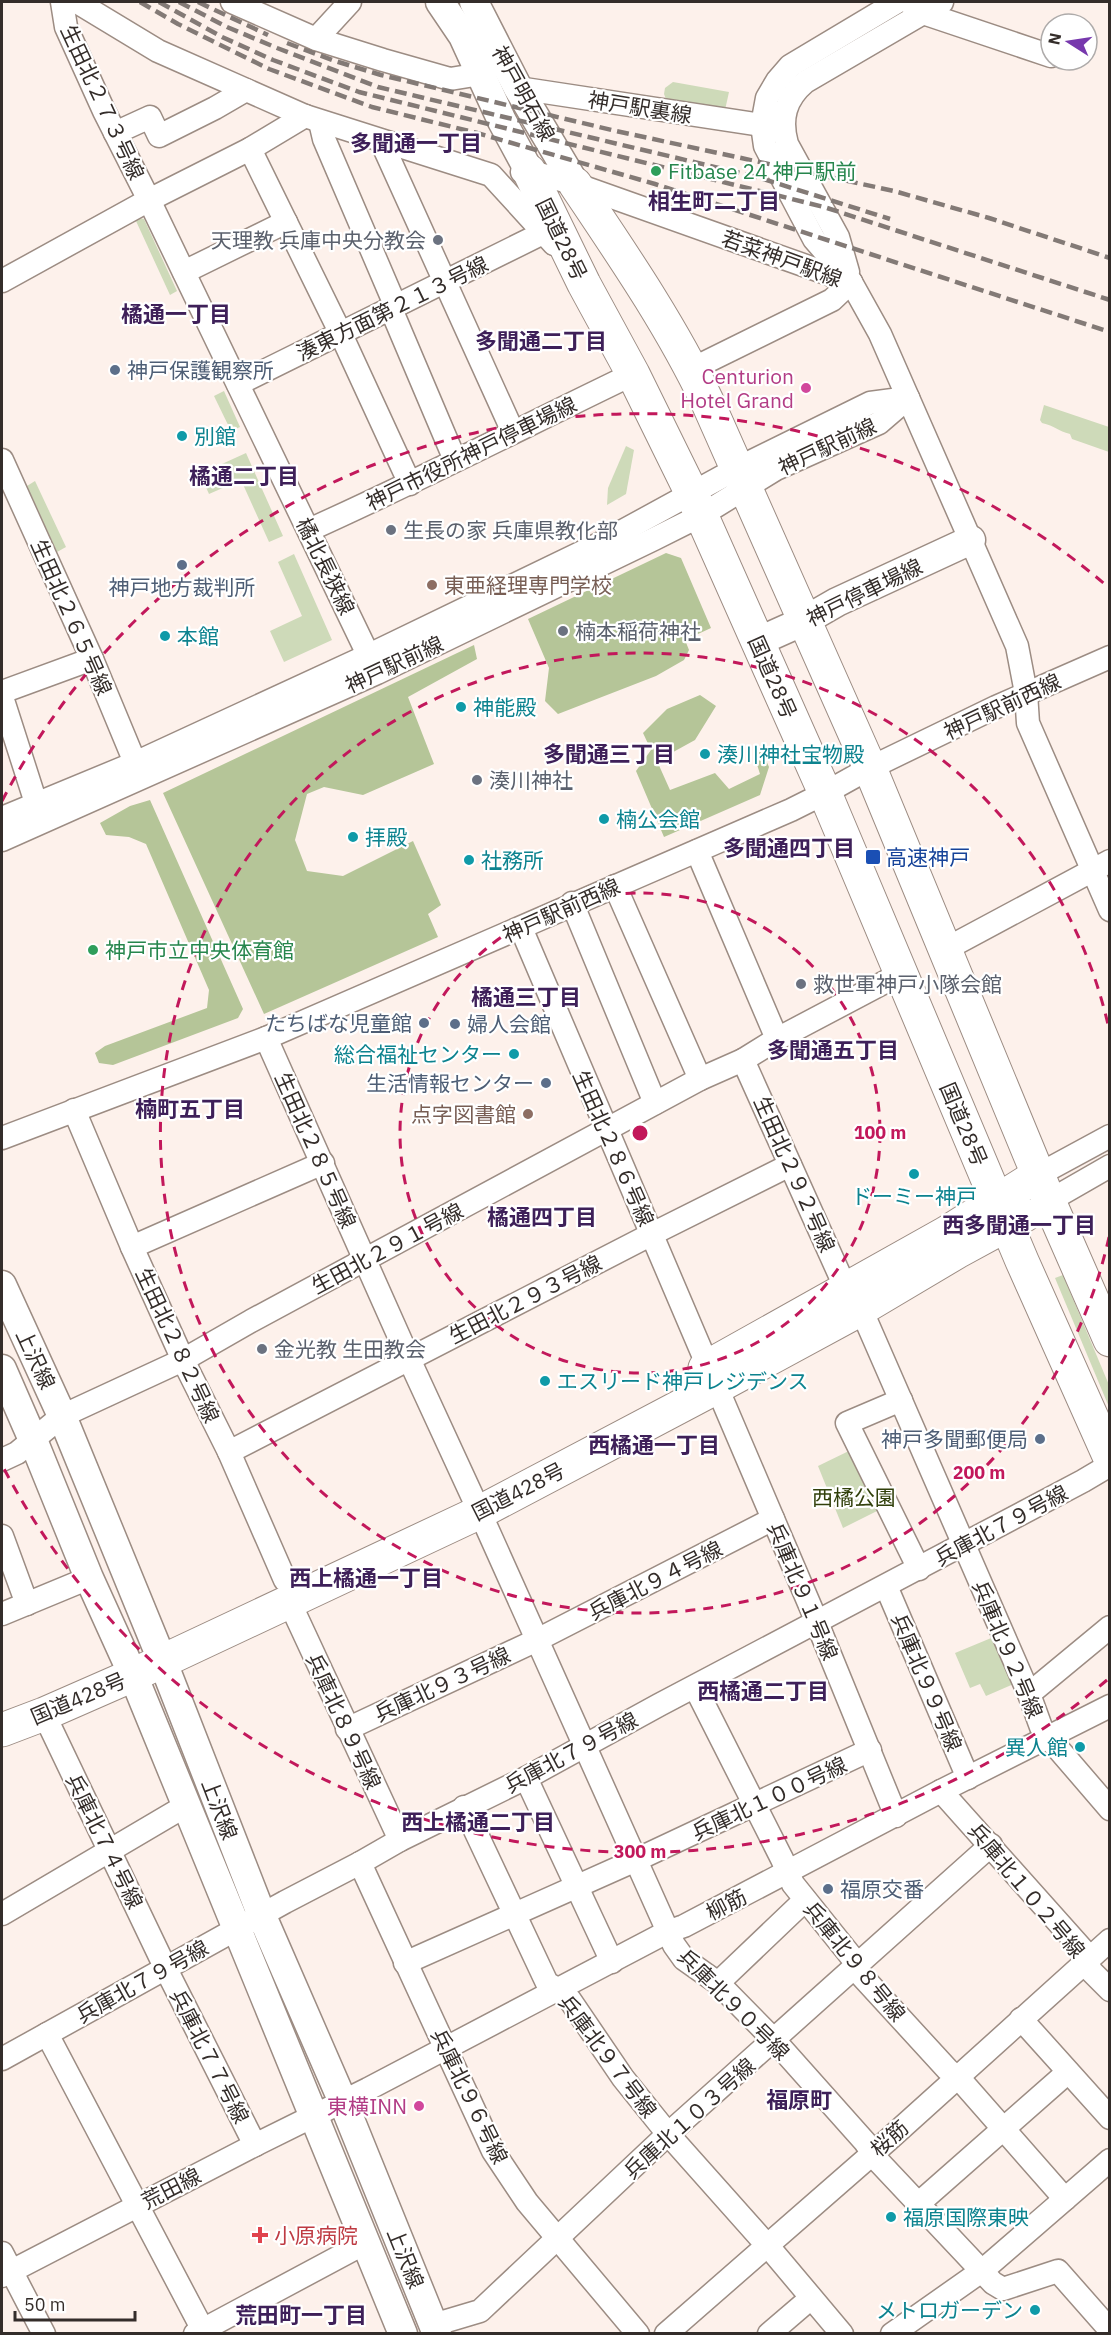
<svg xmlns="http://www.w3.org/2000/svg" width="1111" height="2335" viewBox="0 0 1111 2335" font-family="'IBM Plex Sans','Noto Sans JP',sans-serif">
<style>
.green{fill:#cedab9}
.forest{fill:#b5c598}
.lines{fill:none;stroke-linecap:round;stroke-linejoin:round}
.minor-casing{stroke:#9c8c83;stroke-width:25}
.major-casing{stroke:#9c8c83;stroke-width:31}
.highway-casing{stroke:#9c8c83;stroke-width:35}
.minor{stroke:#fff;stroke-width:22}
.major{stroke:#fff;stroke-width:28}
.highway{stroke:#fff;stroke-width:33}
.rail{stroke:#837a76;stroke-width:4.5;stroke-dasharray:12 6;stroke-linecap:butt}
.ring{fill:none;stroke:#c2185b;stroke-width:3;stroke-dasharray:10 8}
.leisure-dot{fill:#2e9e5b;stroke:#fff;stroke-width:2}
.worship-dot{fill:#6b7280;stroke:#fff;stroke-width:2}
.service-dot{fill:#5c6f8a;stroke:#fff;stroke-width:2}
.hotel-dot{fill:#d1479c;stroke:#fff;stroke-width:2}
.culture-dot{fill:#0f9aa8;stroke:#fff;stroke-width:2}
.education-dot{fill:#8d6e63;stroke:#fff;stroke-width:2}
.transit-dot{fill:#1a4fb4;stroke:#fff;stroke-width:2}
.health-dot{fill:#e0444e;stroke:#fff;stroke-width:2}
.labels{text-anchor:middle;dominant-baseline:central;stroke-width:4.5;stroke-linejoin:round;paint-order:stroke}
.street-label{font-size:21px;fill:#342d2a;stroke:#fff}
.leisure-label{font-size:21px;fill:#27864d;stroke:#fff;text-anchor:start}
.worship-label{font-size:21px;fill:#5b616d;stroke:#fff;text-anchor:start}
.service-label{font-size:21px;fill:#4e5e75;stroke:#fff;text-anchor:start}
.hotel-label{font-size:21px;fill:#b23c85;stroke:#fff;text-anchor:end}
.culture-label{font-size:21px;fill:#0d838f;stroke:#fff;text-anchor:start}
.education-label{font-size:21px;fill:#785e54;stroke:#fff;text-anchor:start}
.transit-label{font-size:21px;fill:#164399;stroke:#fff;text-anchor:start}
.park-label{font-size:21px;fill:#31400b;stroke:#fff}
.health-label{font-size:21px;fill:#be3a42;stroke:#fff;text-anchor:start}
.neighbourhood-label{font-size:22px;font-weight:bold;fill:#3e2059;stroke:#fff}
.centre{fill:#c2185b;stroke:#fff;stroke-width:3}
.ring-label{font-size:18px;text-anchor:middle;font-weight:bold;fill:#c2185b;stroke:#fff;stroke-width:4.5;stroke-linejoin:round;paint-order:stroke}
</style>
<rect width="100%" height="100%" fill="#fdf1eb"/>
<g class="green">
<path d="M673,82l56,10 -4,18 -59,-11 -2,-5 1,-6z"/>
<path d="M131,216l13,3 33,72 -7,4 -34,-74 -87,45z"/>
<path d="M224,391l16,36 -9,4 -17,-35z"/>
<path d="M1044,405l65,22v25l-37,-13 -2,-5c-12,-3 -15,-8 -28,-11l-2,-3z"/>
<path d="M626,446l8,4 -8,44 -19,11 1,-17z"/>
<path d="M246,453l37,83 -14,6 -28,-62 -32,14 -9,-20z"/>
<path d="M35,481l31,66 -9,5 -30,-66z"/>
<path d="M294,554l38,86 -48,22 -14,-31 32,-15 -24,-54z"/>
<path d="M1063,1275l46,110v22l-54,-129z"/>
<path d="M855,1448l28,60 -40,20 -25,-62z"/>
<path d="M996,1636l20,47 -30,13 -6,-12 -10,4 -15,-35z"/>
</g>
<g class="forest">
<path d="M666,553l15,5 30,70 -26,12 4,10 -5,10 -28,16 -98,38 -13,-13 4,-33 -21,-49z"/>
<path d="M474,645l3,14 -69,38 26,67 -71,31 -39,-8 -17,7 -12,46 12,31 36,5 70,-35 28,64 -13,9 10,23 -174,77 -101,-221z"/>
<path d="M700,695l16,11 -21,34 -38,21 13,29 45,-17 14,16 31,-15 -6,-19 8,-4 7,16 -9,28 -96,42 -28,-66 15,-21 -8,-17 24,-24z"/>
<path d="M150,800l93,209 -5,9 -125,47 -14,-2 -4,-10 10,-7 102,-38 2,-18 -63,-146 -17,-7 -23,-2 -6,-12 30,-17z"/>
</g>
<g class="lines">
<defs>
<g id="minor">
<path d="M62,2l4,25 38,84 45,89 226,469"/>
<path d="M77,2l81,49 147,65 186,59 63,69"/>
<path d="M232,2l84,37 67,21 67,19 31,-5"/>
<path d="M897,2l-107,64 -13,15 -10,17 -5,27 3,21 49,93 37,43 29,52 137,312 9,47 2,30 82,187"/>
<path d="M914,10l137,46"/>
<path d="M316,39l34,-37"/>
<path d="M518,88l257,39"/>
<path d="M320,122l4,17 72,168"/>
<path d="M115,133l35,-16 9,19 56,-28 31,-18"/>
<path d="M381,141l132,291"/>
<path d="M250,149l90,183 70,152"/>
<path d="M522,172l7,-1 46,13 276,98"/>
<path d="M184,272l102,-50"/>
<path d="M848,272l-10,-35 -51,-93c-7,-25 -2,-45 18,-62l137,-80"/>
<path d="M2,281l147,-81 101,-51 55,-33"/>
<path d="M391,309l64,151"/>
<path d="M692,369l140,-69 19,-18"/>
<path d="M238,384l307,-152"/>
<path d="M2,460l90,199 49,118"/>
<path d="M309,530c109,-49 216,-104 324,-156"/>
<path d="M2,692l90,-33"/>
<path d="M2,697l34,106"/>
<path d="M2,818l133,-55 234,-108 230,-111 139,-76 132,-65 38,-5"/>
<path d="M2,840l375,-167 277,-134 46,-23 76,-47 103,-46 29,-25"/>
<path d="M697,851l80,188"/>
<path d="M615,886l85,193"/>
<path d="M572,903l83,200"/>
<path d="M521,928l290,680 85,208"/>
<path d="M944,950l166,-89"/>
<path d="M266,1038l143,321 77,167 188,419 10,14 34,24 57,58 90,101 14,20 114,121 10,6 55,-18 52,59"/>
<path d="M743,1060l103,229"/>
<path d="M74,1110l58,137 51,113 46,92 56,128"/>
<path d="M2,1138l264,-100 525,-228 34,-17 45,-25 126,-61 114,-50"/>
<path d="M1038,1175l72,-39"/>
<path d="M1049,1201l61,-35"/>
<path d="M132,1247l191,-84"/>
<path d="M861,1309l168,385 12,33 7,10 62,72"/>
<path d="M901,1400l-54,23 72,146"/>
<path d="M229,1452l423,-218 138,-69"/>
<path d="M2,1460l15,-7 45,-37 121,-56 68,-39 449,-242 43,-19 34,-21 125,-66"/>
<path d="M2,1536l25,68"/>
<path d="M886,1586l82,192"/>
<path d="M289,1601l111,239"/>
<path d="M2,1614l87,-36"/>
<path d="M695,1687l87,172 11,25 61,76 5,13 88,96 17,15 101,115"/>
<path d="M1029,1694l81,-67"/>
<path d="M44,1714l121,253 90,178"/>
<path d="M347,1729l190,-89 236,-121"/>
<path d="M526,1778l86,184"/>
<path d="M941,1791l142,159 8,21 19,19"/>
<path d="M464,1807l83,176 12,7 11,10 53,78 45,56 105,118 69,82"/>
<path d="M360,1863l133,288 34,51 111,132"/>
<path d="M2,1914l185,-109"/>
<path d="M405,1963l231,-103 234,-110"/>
<path d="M718,1983l87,-83"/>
<path d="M1021,2019l89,99"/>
<path d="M47,2034l158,300"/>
<path d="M2,2059l283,-157 75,-39 40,-23 126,-62 133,-73 424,-224 27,-16"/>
<path d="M918,2204l150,-132"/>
<path d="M2,2253l42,81"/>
<path d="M2,2276l253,-131 113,-56 299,-157 17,-6 257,-135 169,-85"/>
<path d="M433,2325l47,-14 188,-177 323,-289"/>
<path d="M195,2334l170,-91"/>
<path d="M666,2334l221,-193 223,-201"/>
<path d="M769,2334l42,-36"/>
<path d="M892,2334l91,-64 127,-110"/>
</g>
<g id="major">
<path d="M440,2l23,34 39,85 27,50"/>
<path d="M474,2l44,86 57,96"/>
<path d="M757,642l47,-21 33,-19 134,-62"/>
<path d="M2,1285l60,131 100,244 100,256 81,186 94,232"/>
<path d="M2,1369l31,71 56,138 44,97 270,659"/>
</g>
<g id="highway">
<path d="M529,171l55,113 49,90 59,120 133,299 197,468 88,197"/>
<path d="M575,184c47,70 96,141 132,217l163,367 179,433 61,139"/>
<path d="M705,1368l241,-135 92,-58"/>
<path d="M2,1730l42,-16 89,-39 347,-163 237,-125 144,-78 96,-57 68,-37"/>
</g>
</defs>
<use href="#minor" class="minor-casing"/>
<use href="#major" class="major-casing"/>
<use href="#highway" class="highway-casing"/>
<use href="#minor" class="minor"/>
<use href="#major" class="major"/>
<use href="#highway" class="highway"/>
<g class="rail">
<path d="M140,2l38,22 91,45 103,38 105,26 178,51 455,148"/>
<path d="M159,2l63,35 51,23 86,32 465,115 286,93"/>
<path d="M179,2l48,25 50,21 101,39 379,90 133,42"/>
<path d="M198,2l70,33"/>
<path d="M287,43l45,17 49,15 235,56 278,60 95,27 121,40"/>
</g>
</g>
<g class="ring">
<circle cx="640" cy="1133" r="240"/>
<path d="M1109 1237A480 480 0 1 1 1109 1029"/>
<path d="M1107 1680A719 719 0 0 1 2 1465M2 801A719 719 0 0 1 1107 586"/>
</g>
<g class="leisure-dot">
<circle cx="656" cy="171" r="6"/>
<circle cx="93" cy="950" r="6"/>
</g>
<g class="worship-dot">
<circle cx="438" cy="240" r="6"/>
<circle cx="391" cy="530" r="6"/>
<circle cx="563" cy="631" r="6"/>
<circle cx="477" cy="780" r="6"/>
<circle cx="801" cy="984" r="6"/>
<circle cx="262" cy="1349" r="6"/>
</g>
<g class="service-dot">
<circle cx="115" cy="370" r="6"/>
<circle cx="182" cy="565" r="6"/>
<circle cx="424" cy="1023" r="6"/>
<circle cx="455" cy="1024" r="6"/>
<circle cx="546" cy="1083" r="6"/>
<circle cx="1040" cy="1439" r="6"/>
<circle cx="828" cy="1889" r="6"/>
</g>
<g class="hotel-dot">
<circle cx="806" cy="388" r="6"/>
<circle cx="419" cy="2106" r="6"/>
</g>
<g class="culture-dot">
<circle cx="182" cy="436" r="6"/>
<circle cx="165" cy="636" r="6"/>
<circle cx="461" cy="707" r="6"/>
<circle cx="705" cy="754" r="6"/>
<circle cx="604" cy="819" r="6"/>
<circle cx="353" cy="837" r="6"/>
<circle cx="469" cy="860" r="6"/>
<circle cx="514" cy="1054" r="6"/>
<circle cx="914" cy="1174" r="6"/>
<circle cx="545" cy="1381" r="6"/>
<circle cx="1080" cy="1747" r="6"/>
<circle cx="891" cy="2217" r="6"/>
<circle cx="1035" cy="2310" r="6"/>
</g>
<g class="education-dot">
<circle cx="432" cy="585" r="6"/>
<circle cx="528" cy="1114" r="6"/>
</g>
<rect class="transit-dot" x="865" y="849" width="16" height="16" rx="3"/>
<path class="health-dot" d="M257 2226h6v6h6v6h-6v6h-6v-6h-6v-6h6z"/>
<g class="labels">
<g class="street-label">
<text transform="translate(524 93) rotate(61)">神戸明石線</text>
<text transform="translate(103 102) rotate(65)">生田北２７３号線</text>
<text transform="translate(640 107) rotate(9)">神戸駅裏線</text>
<text transform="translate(562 239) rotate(64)">国道28号</text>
<text transform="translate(782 258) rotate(20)">若菜神戸駅線</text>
<text transform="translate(392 308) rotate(-26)">湊東方面第２１３号線</text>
<text transform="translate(827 446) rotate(-25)">神戸駅前線</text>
<text transform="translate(471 453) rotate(-26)">神戸市役所神戸停車場線</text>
<text transform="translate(326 566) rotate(64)">橘北長狭線</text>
<text transform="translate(864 592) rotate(-26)">神戸停車場線</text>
<text transform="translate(72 617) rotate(66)">生田北２６５号線</text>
<text transform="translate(394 664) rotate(-25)">神戸駅前線</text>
<text transform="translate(773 677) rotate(66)">国道28号</text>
<text transform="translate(1002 706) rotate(-25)">神戸駅前西線</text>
<text transform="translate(561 910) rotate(-24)">神戸駅前西線</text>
<text transform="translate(964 1124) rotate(67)">国道28号</text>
<text transform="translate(614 1148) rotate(66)">生田北２８６号線</text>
<text transform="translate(316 1150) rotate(66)">生田北２８５号線</text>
<text transform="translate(795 1174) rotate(66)">生田北２９２号線</text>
<text transform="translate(387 1248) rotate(-28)">生田北２９１号線</text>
<text transform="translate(525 1299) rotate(-27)">生田北２９３号線</text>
<text transform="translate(178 1345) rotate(65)">生田北２８２号線</text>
<text transform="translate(36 1359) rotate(65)">上沢線</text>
<text transform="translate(518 1491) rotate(-27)">国道428号</text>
<text transform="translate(1001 1525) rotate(-28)">兵庫北７９号線</text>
<text transform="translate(655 1580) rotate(-27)">兵庫北９４号線</text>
<text transform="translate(803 1591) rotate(67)">兵庫北９１号線</text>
<text transform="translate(1008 1649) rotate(67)">兵庫北９２号線</text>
<text transform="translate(927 1682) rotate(67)">兵庫北９９号線</text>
<text transform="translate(442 1684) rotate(-25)">兵庫北９３号線</text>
<text transform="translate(78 1698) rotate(-23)">国道428号</text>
<text transform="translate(344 1721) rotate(65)">兵庫北８９号線</text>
<text transform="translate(571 1752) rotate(-28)">兵庫北７９号線</text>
<text transform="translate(769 1798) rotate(-25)">兵庫北１００号線</text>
<text transform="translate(220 1809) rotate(69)">上沢線</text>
<text transform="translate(105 1841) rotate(64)">兵庫北７４号線</text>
<text transform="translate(1027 1890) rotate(50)">兵庫北１０２号線</text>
<text transform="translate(726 1904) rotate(-27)">柳筋</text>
<text transform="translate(855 1961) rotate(51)">兵庫北９８号線</text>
<text transform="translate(142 1981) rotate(-29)">兵庫北７９号線</text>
<text transform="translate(734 2004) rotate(45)">兵庫北９０号線</text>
<text transform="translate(210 2056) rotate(63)">兵庫北７７号線</text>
<text transform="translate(608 2056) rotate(53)">兵庫北９７号線</text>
<text transform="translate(470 2096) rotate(64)">兵庫北９６号線</text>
<text transform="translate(689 2118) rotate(-42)">兵庫北１０３号線</text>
<text transform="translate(889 2138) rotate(-42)">桜筋</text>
<text transform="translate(171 2188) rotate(-27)">荒田線</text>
<text transform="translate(406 2258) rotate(68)">上沢線</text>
</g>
<g class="leisure-label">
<text x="668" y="171">Fitbase 24 神戸駅前</text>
<text x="105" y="950">神戸市立中央体育館</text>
</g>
<g class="worship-label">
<text x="426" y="240" text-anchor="end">天理教 兵庫中央分教会</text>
<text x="403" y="530">生長の家 兵庫県教化部</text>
<text x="575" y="631">楠本稲荷神社</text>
<text x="489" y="780">湊川神社</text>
<text x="813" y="984">救世軍神戸小隊会館</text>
<text x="274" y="1349">金光教 生田教会</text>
</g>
<g class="service-label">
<text x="127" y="370">神戸保護観察所</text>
<text x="182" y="587" text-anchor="middle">神戸地方裁判所</text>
<text x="412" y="1023" text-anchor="end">たちばな児童館</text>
<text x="467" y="1024">婦人会館</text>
<text x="534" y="1083" text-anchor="end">生活情報センター</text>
<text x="1028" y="1439" text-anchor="end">神戸多聞郵便局</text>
<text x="840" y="1889">福原交番</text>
</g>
<g class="hotel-label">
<text x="794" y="376">Centurion<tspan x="794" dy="24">Hotel Grand</tspan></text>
<text x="407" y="2106">東横INN</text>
</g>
<g class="culture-label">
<text x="194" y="436">別館</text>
<text x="177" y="636">本館</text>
<text x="473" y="707">神能殿</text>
<text x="717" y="754">湊川神社宝物殿</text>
<text x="616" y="819">楠公会館</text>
<text x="365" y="837">拝殿</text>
<text x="481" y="860">社務所</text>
<text x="502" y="1054" text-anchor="end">総合福祉センター</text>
<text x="914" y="1196" text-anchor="middle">ドーミー神戸</text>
<text x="557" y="1381">エスリード神戸レジデンス</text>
<text x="1068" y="1747" text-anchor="end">異人館</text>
<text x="903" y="2217">福原国際東映</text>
<text x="1023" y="2310" text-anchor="end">メトロガーデン</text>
</g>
<g class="education-label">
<text x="444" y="585">東亜経理専門学校</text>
<text x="516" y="1114" text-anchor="end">点字図書館</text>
</g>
<g class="transit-label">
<text x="886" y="857">高速神戸</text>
</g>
<g class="park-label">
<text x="854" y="1497">西橘公園</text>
</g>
<g class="health-label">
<text x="274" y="2235">小原病院</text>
</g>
<g class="neighbourhood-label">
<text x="416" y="142">多聞通一丁目</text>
<text x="714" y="200">相生町二丁目</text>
<text x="176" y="313">橘通一丁目</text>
<text x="541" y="340">多聞通二丁目</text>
<text x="244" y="475">橘通二丁目</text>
<text x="609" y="753">多聞通三丁目</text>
<text x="789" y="847">多聞通四丁目</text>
<text x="526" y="996">橘通三丁目</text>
<text x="833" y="1049">多聞通五丁目</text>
<text x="190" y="1108">楠町五丁目</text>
<text x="542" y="1216">橘通四丁目</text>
<text x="1019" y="1224">西多聞通一丁目</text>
<text x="654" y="1444">西橘通一丁目</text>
<text x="366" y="1577">西上橘通一丁目</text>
<text x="763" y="1690">西橘通二丁目</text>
<text x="478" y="1821">西上橘通二丁目</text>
<text x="799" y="2099">福原町</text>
<text x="301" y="2314">荒田町一丁目</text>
</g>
</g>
<circle cx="640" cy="1133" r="9" class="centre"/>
<g class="ring-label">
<text x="880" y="1139">100 m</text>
<text x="979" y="1479">200 m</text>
<text x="640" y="1858">300 m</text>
</g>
<rect width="1111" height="2335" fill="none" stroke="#342d2a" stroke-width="6"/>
<g transform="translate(1069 42) rotate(282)"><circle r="28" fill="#ffffff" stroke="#aeabaa" stroke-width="1.5"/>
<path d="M0-4.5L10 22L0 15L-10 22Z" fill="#7738ad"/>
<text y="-9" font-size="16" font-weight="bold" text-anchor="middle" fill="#342d2a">N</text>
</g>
<path d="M15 2311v9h120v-9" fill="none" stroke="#342d2a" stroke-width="3"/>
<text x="24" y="2311" font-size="18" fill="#342d2a" stroke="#ffffff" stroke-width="4.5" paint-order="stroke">50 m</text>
</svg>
